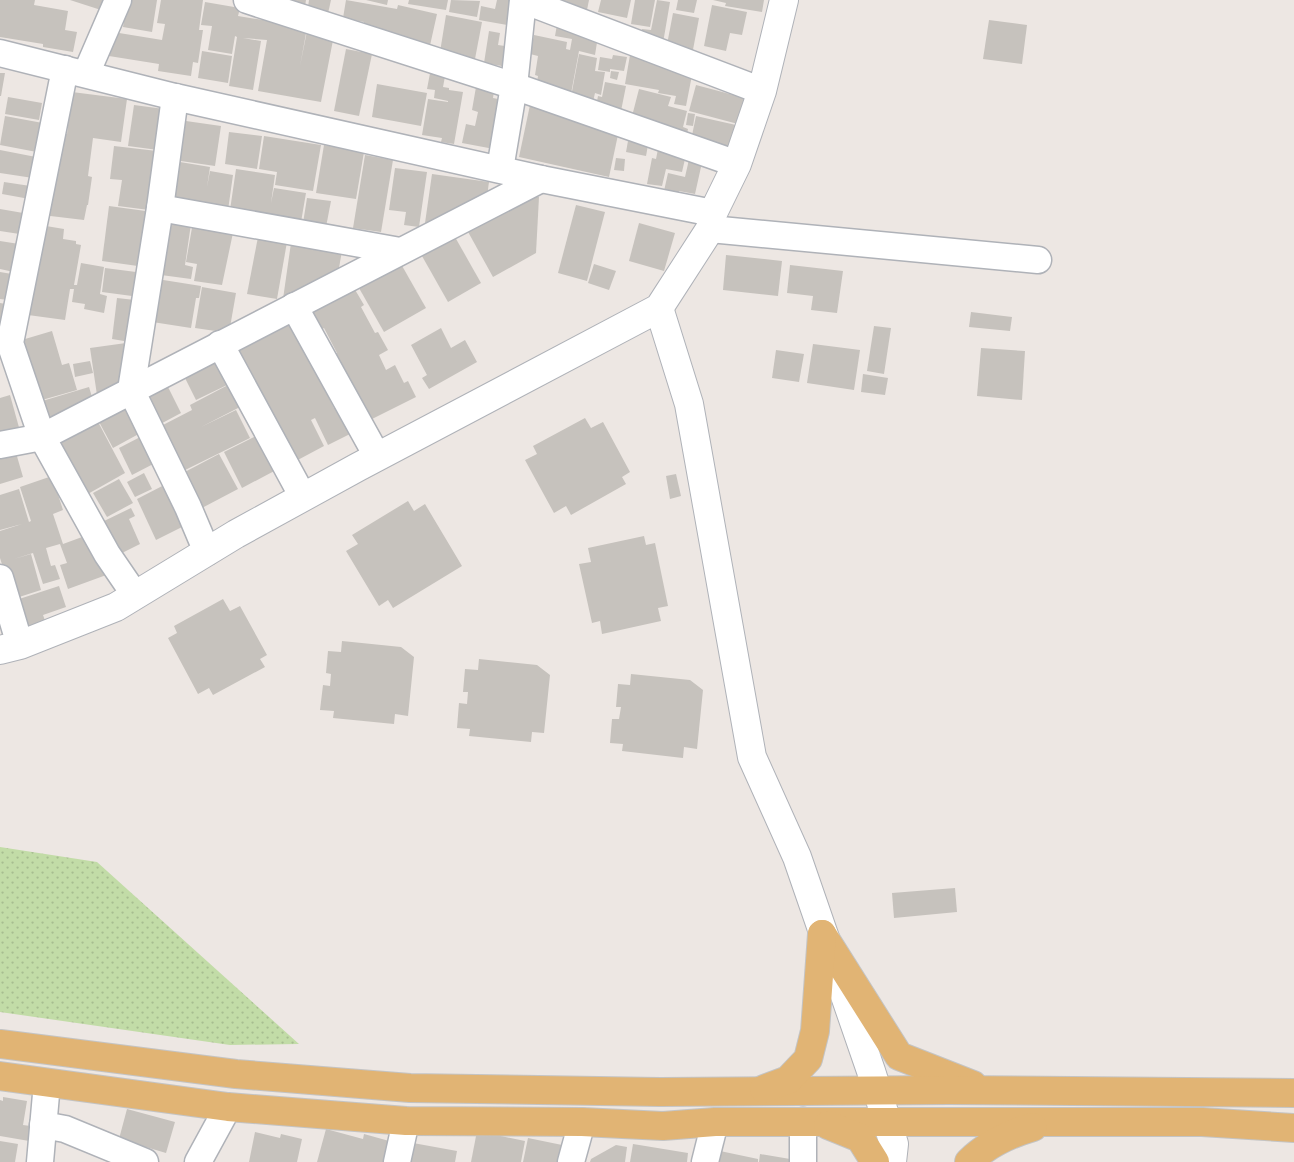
<svg xmlns="http://www.w3.org/2000/svg" width="1294" height="1162" viewBox="0 0 1294 1162" font-family="Cabin,sans-serif">
<style>
.park{fill:url(#park-dots)}
.building{fill:#c6c2bd}
.lines{fill:none;stroke-linecap:round;stroke-linejoin:round}
.minor-casing{stroke:#afb2b8;stroke-width:29}
.tertiary-casing{stroke:#afb2b8;stroke-width:30}
.primary-casing{stroke:#c4c4c4;stroke-width:30}
.minor{stroke:#fff;stroke-width:26}
.tertiary{stroke:#fff;stroke-width:28}
.primary{stroke:#e1b474;stroke-width:28}
</style>
<defs>
<pattern id="park-dots" width="8" height="8" patternUnits="userSpaceOnUse" patternTransform="scale(1.25)"><rect width="8" height="8" fill="#c2dca7"/><path d="M2 2h.1M6 6h.1" fill="none" stroke="#a7bd90" stroke-width="1.8" stroke-linecap="round"/></pattern>
</defs>
<rect width="100%" height="100%" fill="#ede7e3"/>
<path class="park" d="M0,847l97,15 202,182 -69,1 -230,-33z"/>
<g class="building">
<path d="M0,0h35l-1,5 34,6 -3,19 12,2 -4,20 -30,-5v-3l-43,-7z"/>
<path d="M70,0h35l-4,10z"/>
<path d="M127,0h30l-5,32 -29,-5z"/>
<path d="M161,0h42l-4,30h4l-5,33 -5,-1 -2,14 -33,-5 1,-7 -50,-8 4,-24 49,8 3,-16 -8,-1z"/>
<path d="M291,0h15l-2,12 -15,-3z"/>
<path d="M309,0h22l-4,18 -20,-4z"/>
<path d="M346,0l51,9 1,-4 39,9 -8,36 -66,-21 1,-7 -21,-4z"/>
<path d="M366,0h22l-1,5z"/>
<path d="M409,0h39l-2,10 -38,-6z"/>
<path d="M451,0l29,1 -3,16 -28,-5z"/>
<path d="M497,0h14l2,26 -34,-6 2,-14 14,3z"/>
<path d="M547,0h42l-2,10 -40,-7z"/>
<path d="M601,0h30l-4,18 -29,-6z"/>
<path d="M635,0h20l-5,27 -19,-3z"/>
<path d="M657,0l13,2 -7,41 -22,-4 1,-10 9,1z"/>
<path d="M678,0h19l-3,13 -18,-3z"/>
<path d="M713,0h51l-2,12 -37,-6 1,-3z"/>
<path d="M205,2l35,6 -2,8 31,5 -1,7 1,-7 38,7 -7,38 7,-35 27,4 -13,67 -63,-11 9,-51 -24,-2 18,3 -8,49 -24,-4 8,-49 -2,-1 -3,18 -24,-4 4,-24 -11,-1z"/>
<path d="M712,5l35,7 -5,23 -12,-2 -4,18 -22,-5z"/>
<path d="M673,13l26,5 -7,37 -26,-5z"/>
<path d="M446,15l36,7 -7,37 -35,-7z"/>
<path d="M558,19l40,17 -3,19 -16,-4 -9,48 -35,-6 3,-17 -3,-1 3,-19 -8,-2 4,-19 33,7 -1,7 4,1 2,-11 -17,-3z"/>
<path d="M989,20l38,5 -5,39 -39,-5z"/>
<path d="M489,31l11,2 -2,12 14,2 -4,20 -24,-4z"/>
<path d="M346,49l26,5 -13,62 -25,-5z"/>
<path d="M202,51l30,5 -4,27 -30,-5z"/>
<path d="M579,54l18,4 -2,13 10,1 -4,23 -6,-2 -3,13 -22,-4z"/>
<path d="M613,55l14,2 -3,14 -14,-2v3l-12,-2 2,-13 12,2z"/>
<path d="M630,55l63,15 -7,36 -12,-2 2,-8 -18,-3 1,-3 -34,-6z"/>
<path d="M431,68l15,3 -3,16 6,1v2l14,2 -9,52 -13,-2 1,-4 -20,-3 6,-36 20,3v-1l-14,-3 1,-8 -8,-1z"/>
<path d="M611,71l8,1 -2,8 -7,-2z"/>
<path d="M0,73h5l-4,23h-1z"/>
<path d="M605,82l21,4 -6,30 -25,-5 3,-15 4,1z"/>
<path d="M377,84l50,9 -6,33 -49,-9z"/>
<path d="M696,85l49,13 -7,26 -49,-13z"/>
<path d="M476,87l18,4 -1,7 10,2 -9,49 -32,-6 4,-19 9,2 3,-14 -6,-2z"/>
<path d="M639,89l32,8 -3,9 19,5 -4,16 5,2 -3,14 -55,-19z"/>
<path d="M72,92l55,7 -6,43 -28,-4 -5,38 4,1 -4,28h-1l-3,15 -42,-5 17,-82 8,1z"/>
<path d="M8,97l34,6 -3,17 -34,-6z"/>
<path d="M134,105l30,4 -6,41 -30,-4z"/>
<path d="M530,105l89,25 -10,47 -90,-20z"/>
<path d="M688,113l7,1 -2,12 -7,-1z"/>
<path d="M5,116l43,8 -6,29 -42,-8z"/>
<path d="M696,116l40,9 -6,29 -40,-9z"/>
<path d="M179,120l42,6 -6,40 -41,-6z"/>
<path d="M229,132l33,4 -5,33 -32,-5z"/>
<path d="M264,136l57,9 -8,46 -38,-6 2,-13 -18,-3z"/>
<path d="M628,141l20,4 -2,11 -20,-4z"/>
<path d="M659,144l19,4 -2,10 9,1 -3,13 -16,-3 -4,17 -15,-2 5,-26 4,1z"/>
<path d="M324,145l40,7 -8,47 -40,-6z"/>
<path d="M114,146l43,5 -8,59 -31,-4 4,-26 -12,-1z"/>
<path d="M0,150l36,7 -3,21 -33,-5z"/>
<path d="M365,155l28,5 -12,72 -28,-4z"/>
<path d="M690,155l13,3 -8,36 -16,-3 -1,3 -14,-3 4,-18 17,4z"/>
<path d="M616,158l9,1 -1,12 -10,-1z"/>
<path d="M180,162l30,5 -3,20 3,-16 23,4 -5,35 -23,-3v-5l-30,-4z"/>
<path d="M395,168l32,4 -8,55 -15,-2 2,-13 -17,-2z"/>
<path d="M236,169l39,6 -4,28 3,-15 32,5 -5,29 -71,-12z"/>
<path d="M432,174l57,8 -3,22 -61,19z"/>
<path d="M4,182l33,5 -2,13 -33,-6z"/>
<path d="M519,197h20l-3,56 -43,24 -26,-47z"/>
<path d="M307,198l24,3 -5,26 -23,-4z"/>
<path d="M576,205l29,7 -18,69 -29,-8z"/>
<path d="M109,206l44,6 -8,55 -43,-6z"/>
<path d="M0,209l29,5 -3,21 -26,-4z"/>
<path d="M169,221l22,3 -6,41 8,2 -2,12 -30,-4z"/>
<path d="M193,222l41,6 -12,57 -28,-4 3,-17 -11,-2z"/>
<path d="M639,223l36,10 -11,38 -35,-10z"/>
<path d="M40,225l24,4 -1,10 13,2v3l5,1 -7,40h3l4,-22 23,4 -4,27 7,2 -3,17 -20,-4 1,-5 -13,-2 2,-13h-4l-5,31 -37,-5z"/>
<path d="M258,237l29,5 -10,57 -30,-5z"/>
<path d="M455,237l26,46 -33,19 -26,-46z"/>
<path d="M0,241l19,3 -5,28 -14,-3z"/>
<path d="M291,243l51,8 -5,28 -54,20z"/>
<path d="M726,255l56,6 -4,35 -55,-6z"/>
<path d="M401,264l25,44 -42,24 -25,-44z"/>
<path d="M594,264l22,7 -7,19 -21,-7z"/>
<path d="M790,265l53,6 -6,42 -26,-3 2,-14 -26,-3z"/>
<path d="M105,268l31,4 -4,24 -30,-4z"/>
<path d="M0,272l12,2 -4,26 -8,-1z"/>
<path d="M157,279l44,7 -2,12h-3l-5,30 -45,-7z"/>
<path d="M202,287l34,6 -7,40 -34,-5z"/>
<path d="M354,288l10,17 -3,2 14,26 3,-1 10,18 -9,5 7,15 9,-5 9,18 4,-2 8,16 -48,24 -39,-64 8,-4 -13,-25 -3,2 -10,-17z"/>
<path d="M117,298l18,2 -5,42 -18,-3z"/>
<path d="M0,303l6,1 -6,24z"/>
<path d="M971,312l41,5 -2,14 -41,-4z"/>
<path d="M292,321l42,87 9,-4 13,27 -28,14 -13,-27 -4,2 13,26 -30,16 -63,-112z"/>
<path d="M874,326l17,2 -7,46 -17,-3z"/>
<path d="M441,328l10,20 14,-8 12,22 -48,27 -7,-11 5,-3 -16,-30z"/>
<path d="M52,331l10,34 7,-2 8,27 -35,10 -8,-28 -9,3 -10,-33z"/>
<path d="M126,343l3,16 -7,1 4,30 -29,5 -7,-47z"/>
<path d="M813,344l47,6 -6,40 -47,-7z"/>
<path d="M981,348l44,3 -3,49 -45,-4z"/>
<path d="M776,350l28,4 -5,28 -27,-4z"/>
<path d="M213,356l14,29 -31,15 -14,-28z"/>
<path d="M90,361l3,12 -18,4 -2,-13z"/>
<path d="M863,374l25,4 -3,17 -24,-3z"/>
<path d="M166,383l15,30 -28,15 -15,-30z"/>
<path d="M228,385l12,22 -39,20 35,-17 14,28 -75,37 -14,-49 31,-16 -2,-5z"/>
<path d="M89,387l6,20 -51,14 -5,-19z"/>
<path d="M10,395l10,36 -20,6v-39z"/>
<path d="M129,401l17,29 -33,18 -16,-30z"/>
<path d="M585,418l6,10 12,-6 27,50 -8,5 4,7 -55,31 -5,-9 -12,7 -29,-53 12,-6 -4,-8z"/>
<path d="M97,420l28,53 -39,22 -28,-53z"/>
<path d="M146,434l13,27 -27,14 -13,-27z"/>
<path d="M260,434l18,35 -36,19 -18,-36z"/>
<path d="M14,446l9,31 -23,7v-34z"/>
<path d="M219,454l19,35 -38,20 -19,-35z"/>
<path d="M144,473l8,16 -17,8 -8,-15z"/>
<path d="M676,474l5,22 -11,3 -4,-23z"/>
<path d="M52,476l11,34 -10,4 10,30 30,-11 16,41 -41,15 -8,-24 7,-2 -7,-19 -14,4 5,18 4,-1 5,14 -17,5 -10,-31 -19,6 17,-5 10,36 -28,9 -13,-41v-27l22,-7 -22,6v-35l19,-6 10,33 2,-1 -11,-34z"/>
<path d="M119,479l14,24 -26,14 -14,-24z"/>
<path d="M170,482l16,43 -30,15 -19,-41z"/>
<path d="M408,501l6,10 11,-7 37,62 -69,42 -5,-8 -9,6 -33,-55 12,-7 -6,-9z"/>
<path d="M131,508l4,8 -6,3 11,25 -22,11 -16,-33z"/>
<path d="M644,536l2,9 9,-2 13,63 -10,2 3,13 -59,13 -2,-13 -8,2 -13,-59 12,-2 -3,-14z"/>
<path d="M59,586l7,21 -23,8 5,14 -26,8 -12,-35z"/>
<path d="M223,599l7,12 10,-5 27,49 -7,4 5,8 -52,28 -4,-7 -11,6 -30,-56 9,-5 -3,-7z"/>
<path d="M342,641l59,6 13,10 -6,59 -13,-2 -1,10 -61,-6 1,-7 -14,-1 3,-25 7,1 1,-12 -5,-1 2,-22 13,1z"/>
<path d="M479,659l58,6 13,10 -6,58 -12,-1 -1,10 -62,-6 1,-7 -13,-1 2,-25 8,1 1,-12h-5l2,-23 13,1z"/>
<path d="M631,674l59,6 13,10 -6,59 -13,-2 -1,11 -61,-7 1,-7 -13,-1 2,-24h7l2,-12h-5l2,-23 12,1z"/>
<path d="M955,888l2,24 -63,6 -2,-25z"/>
<path d="M3,1097l24,4 -4,24 15,2 -3,15 -35,-6v-36l3,1z"/>
<path d="M127,1109l48,13 -9,31 -47,-14z"/>
<path d="M326,1129l37,10 1,-5 36,10 -10,18h-73z"/>
<path d="M477,1131l48,10 -4,21h-50z"/>
<path d="M255,1132l25,6 1,-4 21,5 -5,23h-48z"/>
<path d="M528,1138l39,8 -3,16h-41z"/>
<path d="M0,1141l18,3 -3,18h-15z"/>
<path d="M413,1143l44,8 -2,11h-45z"/>
<path d="M633,1144l55,9 -1,9h-57z"/>
<path d="M616,1145l11,2 -2,15h-35l1,-3z"/>
<path d="M720,1151l38,8v3h-40z"/>
<path d="M760,1154l36,6v2h-37z"/>
</g>
<g class="lines">
<defs>
<g id="minor">
<path d="M247,0l267,86 223,78"/>
<path d="M523,0l239,91"/>
<path d="M0,53l175,44 366,82 172,34"/>
<path d="M65,69l-55,274 32,94 65,117 28,41"/>
<path d="M86,74l32,-74"/>
<path d="M175,97l-15,111 -29,182 57,117 19,45"/>
<path d="M500,169l14,-83 9,-86"/>
<path d="M160,208l240,43"/>
<path d="M710,229l328,31"/>
<path d="M294,306l83,150"/>
<path d="M220,344l83,153"/>
<path d="M0,445l42,-8 499,-258"/>
<path d="M0,578l20,67"/>
<path d="M43,1125l22,4 80,33"/>
<path d="M40,1162l7,-79"/>
<path d="M198,1162l30,-55"/>
<path d="M397,1162l9,-41"/>
<path d="M571,1162l11,-40"/>
<path d="M705,1162l10,-40"/>
<path d="M803,1162v-41"/>
</g>
<g id="tertiary">
<path d="M659,308l30,96 63,353 45,100 74,214 23,73 -2,18"/>
<path d="M0,650l20,-5 96,-38 120,-73 122,-67 301,-159 51,-79 3,-16 24,-49 25,-73 22,-91"/>
</g>
<g id="primary">
<path d="M822,934l77,122 74,29"/>
<path d="M0,1044l236,30 174,14 250,4 289,-2 345,3"/>
<path d="M0,1076l228,31 178,14 176,1 81,4 52,-4h487l92,6"/>
<path d="M764,1089l24,-9 20,-21 7,-28 7,-97"/>
<path d="M828,1125l32,13 15,24"/>
<path d="M969,1162c17,-17 40,-28 64,-35"/>
</g>
</defs>
<use href="#minor" class="minor-casing"/>
<use href="#tertiary" class="tertiary-casing"/>
<use href="#primary" class="primary-casing"/>
<use href="#minor" class="minor"/>
<use href="#tertiary" class="tertiary"/>
<use href="#primary" class="primary"/>
</g>
</svg>
